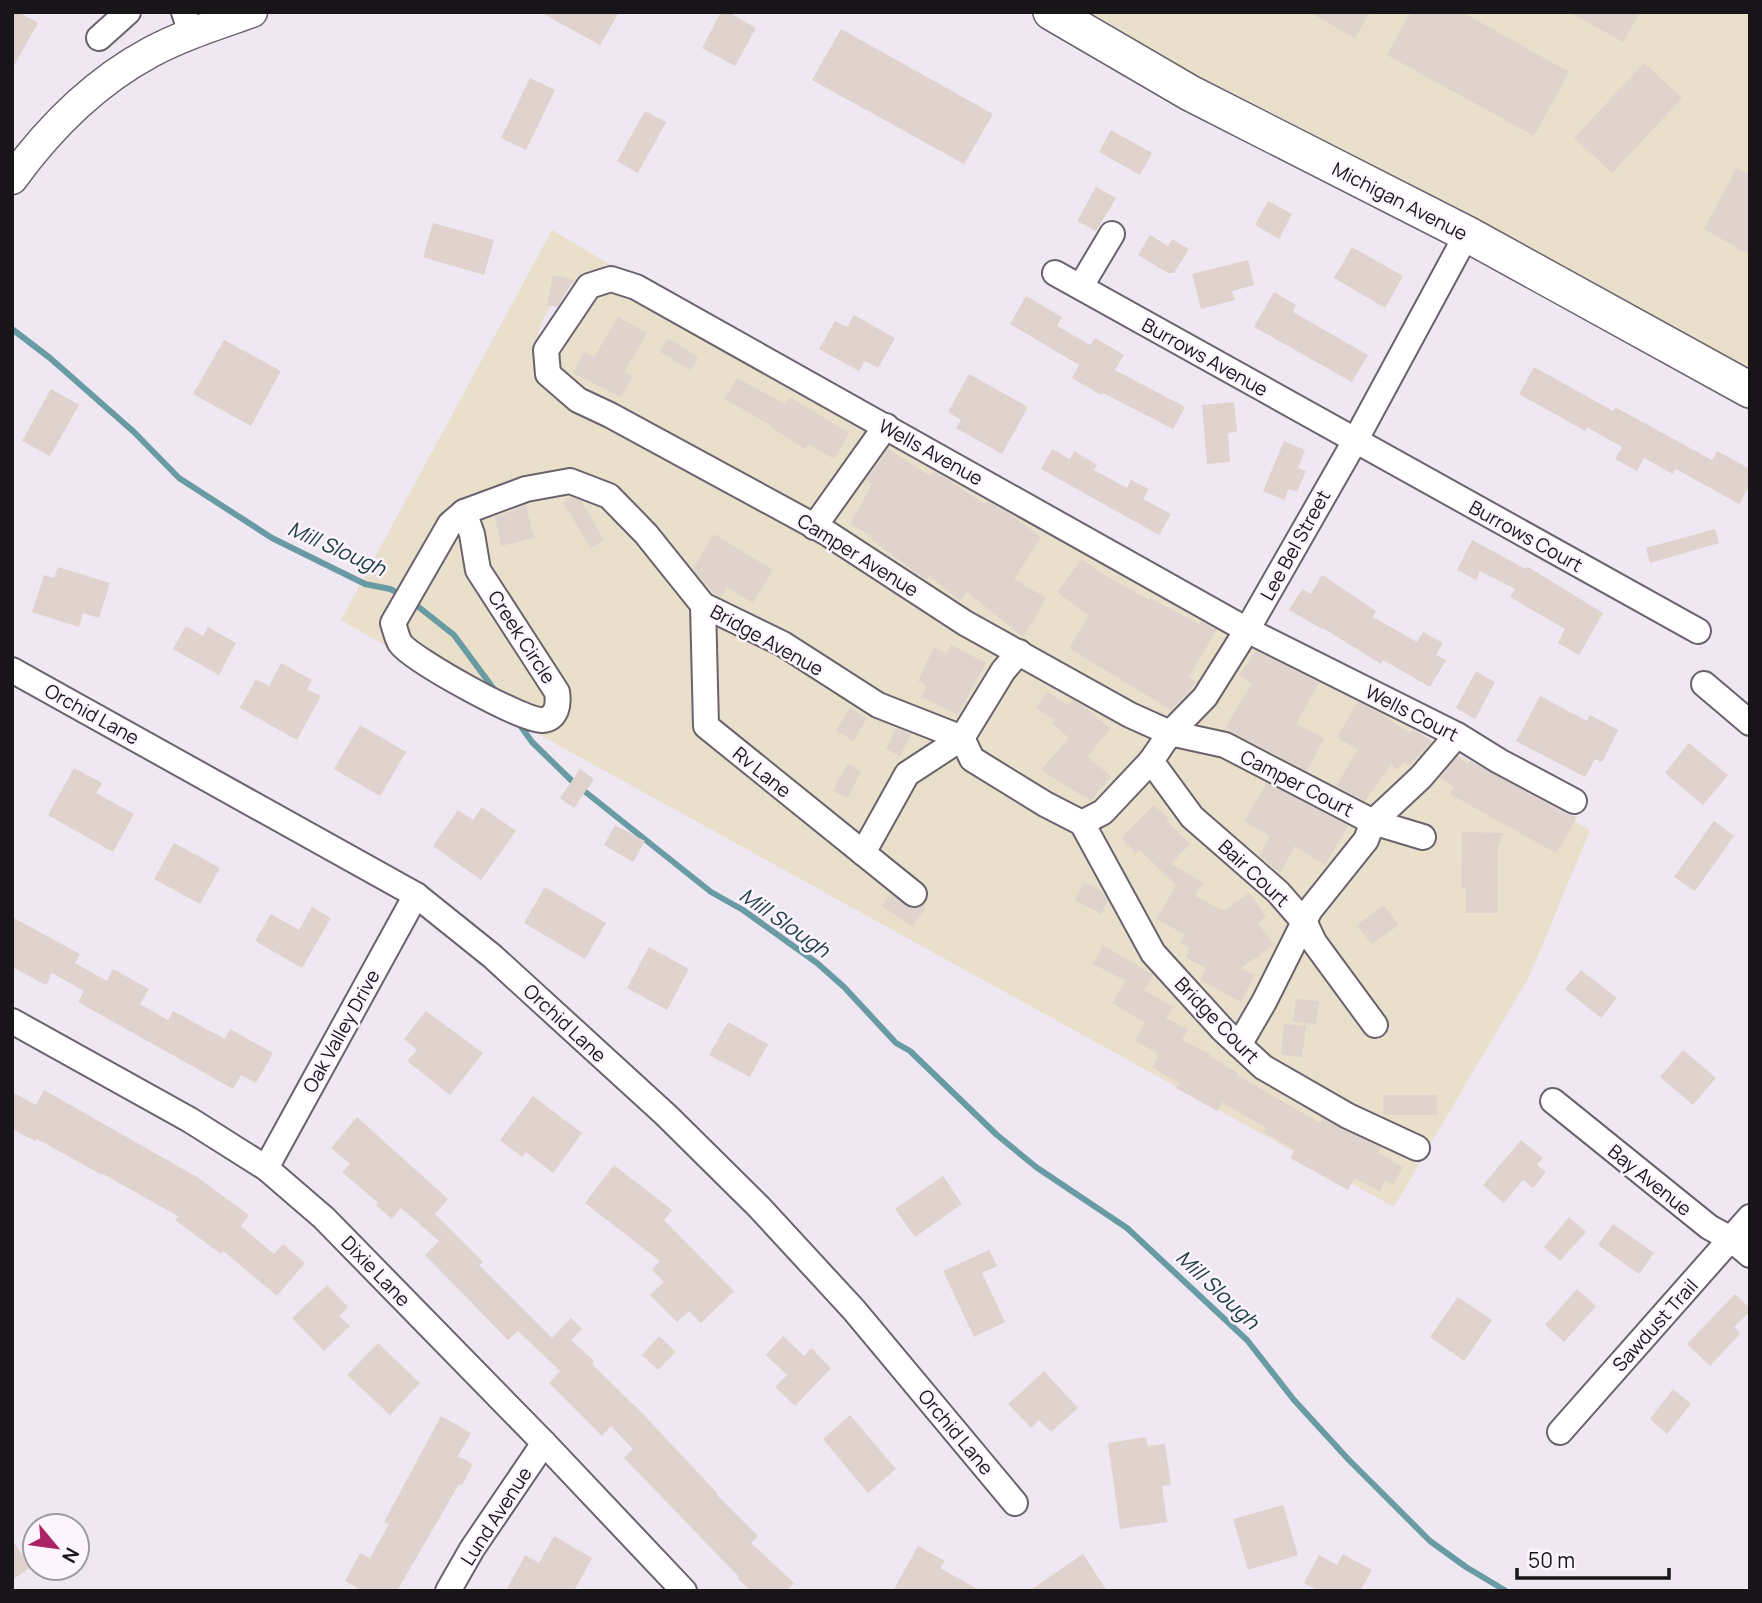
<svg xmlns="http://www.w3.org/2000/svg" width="1762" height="1603" viewBox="0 0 1762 1603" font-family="Manrope,sans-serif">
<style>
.commercial{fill:#e9dfca}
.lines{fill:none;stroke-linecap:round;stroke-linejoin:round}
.stream{stroke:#689ba4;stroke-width:6}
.building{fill:#e0d3cd}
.minor-casing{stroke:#6a636d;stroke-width:28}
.tertiary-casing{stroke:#6a636d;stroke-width:33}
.secondary-casing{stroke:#6a636d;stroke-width:38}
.minor{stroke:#fff;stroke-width:24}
.tertiary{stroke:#fff;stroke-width:30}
.secondary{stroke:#fff;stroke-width:35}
.labels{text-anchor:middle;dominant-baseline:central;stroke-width:5;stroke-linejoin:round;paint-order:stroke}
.street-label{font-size:19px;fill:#171518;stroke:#fcf4ff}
.water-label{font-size:21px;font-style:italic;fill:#1d4045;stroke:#fcf4ff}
</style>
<rect width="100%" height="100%" fill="#efe7f2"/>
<g class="commercial">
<path d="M1071,12h679v366z"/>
<path d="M552,230l62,37 -10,-2 -2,5 -21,7 -26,21 -14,25 -6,23 1,24 -4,4 5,4v6l7,1 265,151 192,119 -45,70 -73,-29 -169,-98v-3l-6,-1 -91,-105 -96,-10 -72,26 1,3 -57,142 -52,-30z"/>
<path d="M612,290l21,7 236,132 -59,83 -226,-121 -25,-21 -1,-18 37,-57z"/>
<path d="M889,440l342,194 -36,56 -28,29 -32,-14 -164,-91 -140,-90z"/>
<path d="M570,492l32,13 35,35 55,67 2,118 154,132 68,52 13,-16 -52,-42 39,-69 42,-28 116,77 151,215 -1,2 120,78 77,35 -27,46 -863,-477 33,-10 5,-11 -1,-18 -12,-24 -67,-100 -11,-49 52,-18z"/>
<path d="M459,531l82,154 6,16 -7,8 -7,-1 -101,-52 -22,-18 -4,-13z"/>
<path d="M715,622l223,118 -79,96 -142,-114z"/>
<path d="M1253,645l94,46 89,51 -24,28 -42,38 -178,-81 23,-23z"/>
<path d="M1022,667l132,70 -11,16 -7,5 1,2 -42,44 -14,7 -100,-58 -7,-13z"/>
<path d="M1176,746l46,9 137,71 -4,8 -54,68 -100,-92 -36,-48z"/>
<path d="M1457,754l133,76 -61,147 -98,166 -78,-36 -83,-48 -17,-15 51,-97 69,93 18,-11 -67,-91 -7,-14 4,-9 59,-80 52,15 5,-20 -42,-13z"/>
<path d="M1151,779l119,120 21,24 -37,74 -19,30 -72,-79 -66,-120z"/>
</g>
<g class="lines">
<g class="stream">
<path d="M12,329l38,29 84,74 45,46 93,60 93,46 25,5 12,6"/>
<path d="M411,601l43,34 42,57"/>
<path d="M517,721l15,21 41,40 138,110 32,18 74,53 27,24 52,56 14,8 87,84 39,32 91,61 120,112 47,60 54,59 82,82 36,26 40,24"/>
</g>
</g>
<g class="building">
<path d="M12,12h6l20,11 -26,46z"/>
<path d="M540,12h79l-19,33z"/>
<path d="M721,12h7l28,16 -21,38 -33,-18z"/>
<path d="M1309,12h61l-15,26z"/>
<path d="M1411,12h51l107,60 -35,64 -147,-81z"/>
<path d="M1569,12h71l-17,30z"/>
<path d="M841,29l152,85 -29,50 -152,-84z"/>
<path d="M1644,63l38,35 -70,75 -38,-35z"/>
<path d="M530,78l25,12 -29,60 -25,-12z"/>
<path d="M645,111l21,11 -28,51 -21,-12z"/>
<path d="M1111,130l41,23 -12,22 -41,-23z"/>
<path d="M1737,168l13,7v80l-46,-26z"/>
<path d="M1096,187l20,11 -20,33 -19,-10z"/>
<path d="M1268,201l24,13 -13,25 -24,-14z"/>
<path d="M433,223l61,17 -10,35 -61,-18z"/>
<path d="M1150,235l18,11 4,-7 17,10 -15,24h-6l-30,-18z"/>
<path d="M1352,247l51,29 -18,32 -51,-30z"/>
<path d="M1248,260l6,25 -22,6 3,9 -34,9 -9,-35z"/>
<path d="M553,275l21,5 -17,27 -10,-2z"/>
<path d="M1274,292l22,13 -3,7 75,43 -16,27 -98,-55z"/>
<path d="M1026,296l36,21 -5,9 33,19 5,-7 29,17 -9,15 70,37 -12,22 -70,-36 -2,2 -29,-17 7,-13 -69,-41z"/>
<path d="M854,315l41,23 -17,30 -13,-7 -6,10 -40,-22 16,-28 12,6z"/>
<path d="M618,317l29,16 -23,39 8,4 -11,21 -48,-24 11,-21 10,5z"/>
<path d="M668,338l30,19 -7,13 -31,-18z"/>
<path d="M224,340l57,31 -30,55 -58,-32z"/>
<path d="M1534,367l79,44 2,-4 97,53 5,-9 33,18v16l-11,19 -63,-35 -3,5 -29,-16 -7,13 -22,-12 7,-12 -35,-20 -2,4 -66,-37z"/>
<path d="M969,374l59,33 -26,47 -46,-26 5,-8 -13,-8z"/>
<path d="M737,378l48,26 5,-7 59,36 -15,26 -25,-15 -4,5 -34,-22 1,-1 -47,-27z"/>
<path d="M51,389l28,16 -29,51 -28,-15z"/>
<path d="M1234,402l3,30 -9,1 2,29 -23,2 -5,-59z"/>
<path d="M1284,441l21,9 -7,18 8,3 -9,21 -8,-3 -5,11 -21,-9z"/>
<path d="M888,449l42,27 4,-5 51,33 2,-3 17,9 37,27 -27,42 32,19 -23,39 -56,-45 -7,9 -31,-25 -3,4 -23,-17 -32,-24 1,-3 -22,-12 22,-40 -6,-4z"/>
<path d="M1052,449l18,10 4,-8 23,14 -3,5 33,18 4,-8 18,9 -6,10 28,15 -12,21 -118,-66z"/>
<path d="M571,497l10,4 23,39 -13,8 -28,-46z"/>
<path d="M526,505l8,33 -33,8 -6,-29z"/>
<path d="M1715,529l4,14 -69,20 -4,-15z"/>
<path d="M714,534l59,36 -20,33 -26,-16 -6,10 -8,-4 -20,-24z"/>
<path d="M1472,540l54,29 2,-2 75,46 -24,42 -21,-12 7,-14 -55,-32 5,-8 -35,-18 -4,9 -19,-10z"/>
<path d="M1082,559l19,14 48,27 1,-2 49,26 2,-3 16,9 -29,47 7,4 -6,11 -18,18 -102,-62 20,-32 -32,-24z"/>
<path d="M58,567l52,16 -11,35 -16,-5 -4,14 -47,-15 12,-37 10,3z"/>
<path d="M1322,575l54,36 -3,6 44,25 6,-10 20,11 -7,12 10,5 -16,27 -47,-27 -2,4 -58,-36 -1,1 -33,-19 13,-21 9,5z"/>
<path d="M186,626l17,10 5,-9 28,16 -17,32 -46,-26z"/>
<path d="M951,645l35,18 -28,52 -37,-19 6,-10 -9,-5 16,-34 12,7z"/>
<path d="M1256,651l63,32 -23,41 28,14 -17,33 -82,-43 27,-44 -13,-9z"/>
<path d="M281,663l31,17 -5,9 14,7 -24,44 -57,-32 16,-29 13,7z"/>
<path d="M1476,671l19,11 -20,37 -19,-11z"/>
<path d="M1047,692l21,13 5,-5 12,7 25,22 -23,28 24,19 -20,25 -50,-31 28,-32 -17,-15 3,-3 -19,-12z"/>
<path d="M1540,696l47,25 3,-6 28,15 -16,32 -7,-3 -10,18 -69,-36z"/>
<path d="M1358,702l23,12 29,19 3,-3 19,11 -23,24 -5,-4 -7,9 -6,-6 -26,37 -29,-15 22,-36 -21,-13z"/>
<path d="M850,708l17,10 -14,23 -17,-11z"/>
<path d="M360,725l46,27 -26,44 -46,-27z"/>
<path d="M896,728l15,6 -11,22 -14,-7z"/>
<path d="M1689,743l39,32 -25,30 -38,-32z"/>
<path d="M1457,757l11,7 2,-3 97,53 10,3 -21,36 -106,-59 4,-7 -14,-9z"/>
<path d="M847,764l14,7 -13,27 -15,-7z"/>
<path d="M74,768l28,15 -6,10 38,21 -21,38 -65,-37z"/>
<path d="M580,769l14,10 -20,29 -14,-10z"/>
<path d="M1267,783l81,43 -23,39 -30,-19 -15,27 -20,-17 10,-20 -26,-15z"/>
<path d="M1154,805l15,14 -2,2 23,23 -19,20 32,19 -8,13 29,15 25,-18 17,23 -8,7 16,22 -33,23 14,7 -14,27 -41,-22 6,-12 -21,-11 5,-9 -9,-5 4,-8 -28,-16 19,-34 -37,-36 -3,4 -15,-15z"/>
<path d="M482,807l34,24 -35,49 -48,-34 25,-36 15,10z"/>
<path d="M1714,821l20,15 -39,55 -21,-14z"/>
<path d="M615,825l30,16 -12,21 -29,-17z"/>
<path d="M1462,832l42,1 -6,12 -1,68h-32l1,-25h-5z"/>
<path d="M174,843l46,25 -20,36 -46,-25z"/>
<path d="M1084,882l18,10 6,9 -7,13 -26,-14z"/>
<path d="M545,887l61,36 -21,36 -61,-36z"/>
<path d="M890,894l21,14 12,-3 3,2 -14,19 -30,-20z"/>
<path d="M1384,905l15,20 -27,19 -15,-19z"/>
<path d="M312,907l19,11 -29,50 -47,-27 16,-27 28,16z"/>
<path d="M12,917l68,37 -5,9 32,18 6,-12 36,20 -9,15 28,16 5,-9 52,28 5,-10 43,24 -17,30 -15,-8 -8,14 -155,-87 6,-11 -32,-18 -6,12 -34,-18z"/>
<path d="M1103,945l50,30 -9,15 29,17 -7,11 22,12 -6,10 28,14 -1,2 29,17 -1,2 83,48 3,-5 58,30 -3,5 25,14 -10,18 -8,-4 -5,10 -26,-13 -6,12 -58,-32 5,-8 -32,-18 3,-4 -44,-26 -5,9 -41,-23 3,-5 -27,-16 7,-12 -24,-15 10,-17 -33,-20 14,-22 -33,-17z"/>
<path d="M649,947l40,22 -22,41 -40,-22z"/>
<path d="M1581,970l36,28 -16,20 -36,-29z"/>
<path d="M1296,999l23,2 -3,23 -23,-2z"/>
<path d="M426,1011l57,42 -33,42 -43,-34 10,-11 -13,-11z"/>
<path d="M728,1022l40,22 -18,33 -41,-22z"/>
<path d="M1284,1024l22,2 -4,31 -21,-2z"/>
<path d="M1683,1050l33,28 -23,27 -33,-28z"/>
<path d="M44,1090l153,87 52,38 -8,11 33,28 9,-10 22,19 -28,33 -54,-45 -2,3 -46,-34 3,-4 -75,-42 -1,1 -65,-36 -2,2 -23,-12v-37l24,13z"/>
<rect x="1383" y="1095" width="54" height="20"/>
<path d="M533,1096l49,37 -29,40 -27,-21 -4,5 -22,-17z"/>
<path d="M357,1117l91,82 -13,15 48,48 -4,3 73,73 19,-20 11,11 -11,11 23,21 -2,3 53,52 72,77 -1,1 42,42 -7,7 43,40 -8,8h-35l-13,-12 1,-2 -115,-119 9,-9 -22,-23 -9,10 -53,-53 11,-12 -42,-40 -10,9 -83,-85 14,-14 -38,-33 -9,11 -16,-14 2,-2 -36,-31 8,-8 -19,-16z"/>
<path d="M1521,1140l22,18 -6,7 9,7 -13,16 -10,-8 -19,23 -21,-18z"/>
<path d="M614,1165l58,45 -8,10 70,71 -33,32 -12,-12 -12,11 -27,-27 14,-13 -12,-12 8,-9 -75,-58z"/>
<path d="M943,1176l19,28 -47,33 -20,-28z"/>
<path d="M1569,1217l17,15 -26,29 -16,-14z"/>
<path d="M1613,1224l41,29 -15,21 -41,-29z"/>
<path d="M989,1250l8,16 -15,7 23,49 -31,15 -31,-66z"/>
<path d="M327,1285l21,22 -9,9 11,10 -26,25 -32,-33z"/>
<path d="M1577,1289l19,17 -32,36 -19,-17z"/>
<path d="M1735,1294l15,14v3l-16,16 6,7 -30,32 -23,-22z"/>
<path d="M1458,1297l34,23 -28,41 -34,-24z"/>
<path d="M659,1336l17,16 -18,18 -16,-15z"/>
<path d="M783,1336l21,20 7,-8 20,20 -36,38 -20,-19 12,-12 -21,-20z"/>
<path d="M378,1343l42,40 -30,32 -43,-40z"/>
<path d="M1044,1371l34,37 -27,24 -12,-12 -8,8 -23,-24z"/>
<path d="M1673,1389l18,15 -24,30 -17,-15z"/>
<path d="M850,1415l46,54 -28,24 -45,-54z"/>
<path d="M441,1416l30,17 -13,23 15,8 -11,21 -3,-1 -62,107h-35l-17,-10 15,-28 10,5 19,-34 -5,-2z"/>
<path d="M1146,1437l2,9 17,-2 6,41 -9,1 5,36 -47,7 -12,-86z"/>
<path d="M1283,1505l15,50 -50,15 -15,-51z"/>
<path d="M554,1536l38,22 -18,33h-68l19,-36 14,8z"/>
<path d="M12,1540l19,27 -19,13z"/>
<path d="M918,1546l27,15 -5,7 41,23h-88z"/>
<path d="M1083,1554l24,37h-78z"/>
<path d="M1343,1554l29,16 -12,21h-42l-14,-8 15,-28 18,10z"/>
</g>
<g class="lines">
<defs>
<g id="minor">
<path d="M184,12l7,21"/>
<path d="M99,38l29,-26"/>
<path d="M1055,273l643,358"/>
<path d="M1081,286l31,-52"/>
<path d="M464,512l62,-23 44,-8 39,15 37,38 57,71 80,39 95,61 84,33 10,21 73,45 37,19"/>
<path d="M464,512l8,22 6,36 79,122c2,12 0,27 -15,28 -19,1 -130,-60 -142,-77 -3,-5 -5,-14 -7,-20l57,-99z"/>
<path d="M814,527l72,-101"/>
<path d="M703,605l3,121 208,168"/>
<path d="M12,670l404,225 76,61 174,159 93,92 95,103 161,193"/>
<path d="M1704,684l46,39"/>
<path d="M1151,761l41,56 86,75 27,31 9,19 61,83"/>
<path d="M1082,823l21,-11 48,-51 19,-28 35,-36 42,-67 108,-189 112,-207"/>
<path d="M1082,823l71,130 70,77 40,37 85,49 69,32"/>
<path d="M1423,837l-50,-15 -148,-77 -55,-12 -40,-18 -165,-92 -138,-90 -217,-118 -32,-15 -30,-26 -2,-24 43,-64 22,-7 25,8 611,343 210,105 42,26 75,40"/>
<path d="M863,853l44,-79 55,-36 41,-67 16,-19"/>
<path d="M12,1021l178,99 76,48 58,50 220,225 140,148"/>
<path d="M1239,1045l25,-43 46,-92 56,-70 7,-18 48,-45 36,-42"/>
<path d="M1553,1101l156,126 22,12 19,16"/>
<path d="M266,1168l150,-273"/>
<path d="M1560,1432l190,-215"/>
<path d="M448,1591l24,-42 72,-106"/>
</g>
<path id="tertiary" d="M12,179c37,-51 83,-97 139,-127 32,-17 67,-28 101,-40"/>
<path id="secondary" d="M1051,12l139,81 277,141 283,156"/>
</defs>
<use href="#minor" class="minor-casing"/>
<use href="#tertiary" class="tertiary-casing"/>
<use href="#secondary" class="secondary-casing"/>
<use href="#minor" class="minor"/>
<use href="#tertiary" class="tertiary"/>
<use href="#secondary" class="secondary"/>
</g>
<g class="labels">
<g class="street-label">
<text transform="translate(1400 201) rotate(27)">Michigan Avenue</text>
<text transform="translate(1205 357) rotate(29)">Burrows Avenue</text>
<text transform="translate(931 452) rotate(29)">Wells Avenue</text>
<text transform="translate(1526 536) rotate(29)">Burrows Court</text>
<text transform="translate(1295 545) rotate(-61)">Lee Bel Street</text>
<text transform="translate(858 555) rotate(32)">Camper Avenue</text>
<text transform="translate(522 637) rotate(57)">Creek Circle</text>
<text transform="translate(767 640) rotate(29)">Bridge Avenue</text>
<text transform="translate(1412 713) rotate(27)">Wells Court</text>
<text transform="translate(92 714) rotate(29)">Orchid Lane</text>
<text transform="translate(762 772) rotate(39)">Rv Lane</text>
<text transform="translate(1297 783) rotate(27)">Camper Court</text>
<text transform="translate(1254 873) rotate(43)">Bair Court</text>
<text transform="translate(1217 1020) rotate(46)">Bridge Court</text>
<text transform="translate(565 1023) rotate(43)">Orchid Lane</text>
<text transform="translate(341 1031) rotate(-61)">Oak Valley Drive</text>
<text transform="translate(1650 1180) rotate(39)">Bay Avenue</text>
<text transform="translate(376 1271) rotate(46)">Dixie Lane</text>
<text transform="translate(1655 1325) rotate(-48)">Sawdust Trail</text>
<text transform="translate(956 1432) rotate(50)">Orchid Lane</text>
<text transform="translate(496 1516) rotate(-57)">Lund Avenue</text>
</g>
<g class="water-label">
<text transform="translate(337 548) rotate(24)">Mill Slough</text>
<text transform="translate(785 922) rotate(35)">Mill Slough</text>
<text transform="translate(1218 1289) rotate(43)">Mill Slough</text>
</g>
</g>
<rect width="1762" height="1603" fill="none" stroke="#171518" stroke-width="28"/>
<g transform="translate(56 1547) rotate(119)"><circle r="33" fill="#fcf4ff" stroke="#a09ba3" stroke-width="2"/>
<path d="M0-5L12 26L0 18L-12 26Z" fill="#ac2365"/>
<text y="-10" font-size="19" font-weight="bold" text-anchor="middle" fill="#171518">N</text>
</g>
<path d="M1517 1568v10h152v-10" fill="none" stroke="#171518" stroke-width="3.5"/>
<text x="1528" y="1568" font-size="21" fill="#171518" stroke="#fcf4ff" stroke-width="5" paint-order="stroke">50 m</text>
</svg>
